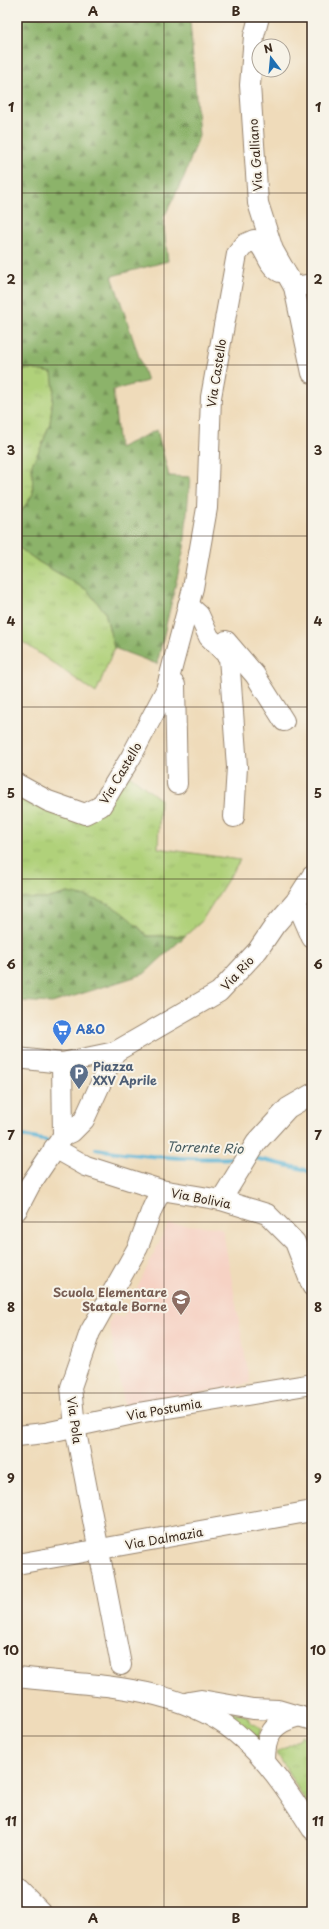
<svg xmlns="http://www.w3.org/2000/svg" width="329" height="1929" viewBox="0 0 329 1929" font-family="'Playpen Sans',sans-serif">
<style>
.built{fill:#f6d2c4}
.grass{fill:url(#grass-tufts);stroke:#767e4c}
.forest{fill:url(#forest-firs);stroke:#646e44}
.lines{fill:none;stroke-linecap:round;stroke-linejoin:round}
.stream{stroke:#57b2d5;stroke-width:4}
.minor-casing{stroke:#95826c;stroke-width:22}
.minor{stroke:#fff;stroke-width:20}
.grid{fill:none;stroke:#3b2a1e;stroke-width:1;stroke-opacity:0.55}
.labels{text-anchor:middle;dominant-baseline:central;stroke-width:4;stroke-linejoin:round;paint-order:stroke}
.street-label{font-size:12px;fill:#3b2a1e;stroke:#f7f3e8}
.shop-label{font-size:12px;font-weight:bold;fill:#366cbe;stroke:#f7f3e8;text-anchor:start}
.service-label{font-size:12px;font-weight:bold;fill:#4e5e75;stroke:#f7f3e8;text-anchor:start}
.education-label{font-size:12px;font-weight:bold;fill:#785e54;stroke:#f7f3e8;text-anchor:end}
.water-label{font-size:13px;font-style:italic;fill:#455a5e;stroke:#f7f3e8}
.neatline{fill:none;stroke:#3b2a1e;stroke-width:1.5}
.grid-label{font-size:13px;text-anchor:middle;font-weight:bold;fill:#3b2a1e}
</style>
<defs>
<pattern id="grass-tufts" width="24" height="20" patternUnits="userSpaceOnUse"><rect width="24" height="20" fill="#b0d17a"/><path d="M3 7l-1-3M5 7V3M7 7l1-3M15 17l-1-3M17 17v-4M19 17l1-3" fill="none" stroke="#98b469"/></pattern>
<pattern id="forest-firs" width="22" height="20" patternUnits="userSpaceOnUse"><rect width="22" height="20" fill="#8cb36a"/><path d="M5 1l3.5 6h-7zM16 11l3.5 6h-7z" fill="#749257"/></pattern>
</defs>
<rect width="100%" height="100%" fill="#f7f3e8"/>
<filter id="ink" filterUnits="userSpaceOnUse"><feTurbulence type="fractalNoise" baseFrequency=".025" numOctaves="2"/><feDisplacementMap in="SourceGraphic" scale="8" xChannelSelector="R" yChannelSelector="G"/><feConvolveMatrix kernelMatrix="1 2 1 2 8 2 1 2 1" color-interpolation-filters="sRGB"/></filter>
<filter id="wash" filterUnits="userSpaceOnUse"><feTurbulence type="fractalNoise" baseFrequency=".012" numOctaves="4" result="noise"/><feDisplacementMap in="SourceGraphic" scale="16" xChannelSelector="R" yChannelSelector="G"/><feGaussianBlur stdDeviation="0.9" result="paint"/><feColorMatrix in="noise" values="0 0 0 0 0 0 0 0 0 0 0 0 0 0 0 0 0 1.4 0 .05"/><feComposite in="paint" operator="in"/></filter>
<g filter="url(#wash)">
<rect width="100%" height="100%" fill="#efdbba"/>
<path class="built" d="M168,1224l50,3 5,4 27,152 -125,25 -16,-85 5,-9 9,4z"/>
<g class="grass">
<path d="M17,369h14l21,4 2,16 -4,34 -8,22 -10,19 1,30 -16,24z"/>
<path d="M17,546l22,16 48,28 18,22 9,36 -18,45 -79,-55z"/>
<path d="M129,775l31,24 -2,49 82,12 -39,62 -16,14h-38l-9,-10 -70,-33 -22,6 -29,-1v-113l65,27z"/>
<path d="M216,1707l31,9 3,6 11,6 -3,11 -1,1z"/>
<path d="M303,1736l9,11v66l-35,-60z"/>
</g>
<g class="forest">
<path d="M17,17h170l3,4 9,115 -15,41 -21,42 5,42 -56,15 35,105 -34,9 6,58 38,-18 12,46 21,1 -6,71 -27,116 -43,-16 -9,-36 -18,-22 -48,-28 -22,-16v-28l16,-24 -1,-30 10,-19 8,-22 4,-34 -2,-16 -21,-4h-14z"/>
<path d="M68,893c41,8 50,13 79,43h38l-41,38 -92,29 -35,-2v-103l29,1z"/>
</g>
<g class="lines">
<g class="stream">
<path d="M17,1135l31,6"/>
<path d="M96,1149c47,8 95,11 143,9"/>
<path d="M254,1158l49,11 9,4"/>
</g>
</g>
</g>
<g filter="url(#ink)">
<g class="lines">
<defs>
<g id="minor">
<path d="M259,17l-5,19 -4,49 8,118 15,47 21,37 18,86"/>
<path d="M294,287l18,-3"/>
<path d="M188,605l11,10 10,22 20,20 8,110 -3,50"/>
<path d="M226,641l29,34 29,46"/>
<path d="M169,679l6,6 2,99"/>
<path d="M17,784l31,17 37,13 16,-8 30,-49 35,-67 27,-102 14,-80 4,-111 26,-143 8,-10 9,-4c13,7 12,25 26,32l5,-2"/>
<path d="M296,901l16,37"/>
<path d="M17,1058l45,5 53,-11 104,-60 39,-42 17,-25 21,-24 16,-25"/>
<path d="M62,1063l1,73"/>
<path d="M54,1148l32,18 75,24 60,10 46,14 28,28 17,44"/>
<path d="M221,1200l35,-57 32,-35 24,-14"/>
<path d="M17,1210l13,-25 33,-49 9,-4 12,-12 31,-68"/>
<path d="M17,1436l28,-3 93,-20 174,-29"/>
<path d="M17,1564l295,-53"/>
<path d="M121,1665l-46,-238 -4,-40 19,-55 48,-85 14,-38 9,-19"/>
<path d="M17,1677c76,9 168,7 227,63 28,26 48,57 68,89"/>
<path d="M189,1702l12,-2 52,9 25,1 34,10"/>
<path d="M265,1761c0,-26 7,-38 34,-45"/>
<path d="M17,1888l24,24"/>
</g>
</defs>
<use href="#minor" class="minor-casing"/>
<use href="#minor" class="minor"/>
</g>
</g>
<path class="grid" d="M164,17v1895M17,193h295M17,365h295M17,536h295M17,707h295M17,879h295M17,1050h295M17,1222h295M17,1393h295M17,1564h295M17,1736h295"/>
<defs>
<symbol id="supermarket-pin" viewBox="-11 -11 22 30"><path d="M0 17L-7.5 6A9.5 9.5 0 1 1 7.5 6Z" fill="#3f7fe0" stroke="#f7f3e8"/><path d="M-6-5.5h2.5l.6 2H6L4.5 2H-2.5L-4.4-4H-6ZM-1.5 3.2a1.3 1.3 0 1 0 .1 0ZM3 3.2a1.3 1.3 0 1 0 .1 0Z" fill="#fff"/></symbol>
<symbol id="parking-pin" viewBox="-11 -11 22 30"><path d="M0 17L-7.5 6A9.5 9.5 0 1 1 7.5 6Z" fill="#5c6f8a" stroke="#f7f3e8"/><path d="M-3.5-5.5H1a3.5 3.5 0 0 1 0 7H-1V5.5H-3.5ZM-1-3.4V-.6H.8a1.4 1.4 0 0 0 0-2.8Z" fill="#fff"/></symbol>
<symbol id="school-pin" viewBox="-11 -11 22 30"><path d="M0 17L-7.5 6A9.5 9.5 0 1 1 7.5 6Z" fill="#8d6e63" stroke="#f7f3e8"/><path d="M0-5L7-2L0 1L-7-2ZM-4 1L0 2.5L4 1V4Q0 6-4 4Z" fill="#fff"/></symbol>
</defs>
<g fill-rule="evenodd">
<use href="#supermarket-pin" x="51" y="1018" width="22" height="30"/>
<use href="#parking-pin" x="68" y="1062" width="22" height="30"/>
<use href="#school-pin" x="170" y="1288" width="22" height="30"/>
</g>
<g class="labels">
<g class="street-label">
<text transform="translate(255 155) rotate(-94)">Via Galliano</text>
<text transform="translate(216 373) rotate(-81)">Via Castello</text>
<text transform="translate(120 773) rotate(-59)">Via Castello</text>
<text transform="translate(237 973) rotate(-47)">Via Rio</text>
<text transform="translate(201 1198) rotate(11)">Via Bolivia</text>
<text transform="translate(164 1409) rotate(-10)">Via Postumia</text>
<text transform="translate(75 1420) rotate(82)">Via Pola</text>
<text transform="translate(164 1538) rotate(-10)">Via Dalmazia</text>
</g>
<g class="shop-label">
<text x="76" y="1029">A&amp;O</text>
</g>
<g class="service-label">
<text x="93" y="1066">Piazza<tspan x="93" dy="14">XXV Aprile</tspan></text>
</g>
<g class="education-label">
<text x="167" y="1292">Scuola Elementare<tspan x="167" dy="14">Statale Borne</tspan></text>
</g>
<g class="water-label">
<text transform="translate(205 1147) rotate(2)">Torrente Rio</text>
</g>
</g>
<rect width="329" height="1929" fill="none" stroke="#f7f3e8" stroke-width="44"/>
<g transform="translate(271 58) rotate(344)"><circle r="19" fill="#f7f3e8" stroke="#aca397"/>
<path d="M0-3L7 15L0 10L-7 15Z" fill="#1f6fb2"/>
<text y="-6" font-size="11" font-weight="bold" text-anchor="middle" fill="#3b2a1e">N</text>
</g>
<rect x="22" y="22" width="285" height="1885" class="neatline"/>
<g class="grid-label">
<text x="93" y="16">A</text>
<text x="236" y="16">B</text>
<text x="11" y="112">1</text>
<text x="318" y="112">1</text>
<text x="11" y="284">2</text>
<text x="318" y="284">2</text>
<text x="11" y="455">3</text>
<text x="318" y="455">3</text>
<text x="11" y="626">4</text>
<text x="318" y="626">4</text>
<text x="11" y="798">5</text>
<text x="318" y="798">5</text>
<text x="11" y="969">6</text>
<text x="318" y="969">6</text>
<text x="11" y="1140">7</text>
<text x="318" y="1140">7</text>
<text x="11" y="1312">8</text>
<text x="318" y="1312">8</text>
<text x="11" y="1483">9</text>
<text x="318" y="1483">9</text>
<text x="11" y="1655">10</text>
<text x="318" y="1655">10</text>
<text x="11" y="1826">11</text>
<text x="318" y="1826">11</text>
<text x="93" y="1923">A</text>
<text x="236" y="1923">B</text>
</g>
</svg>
